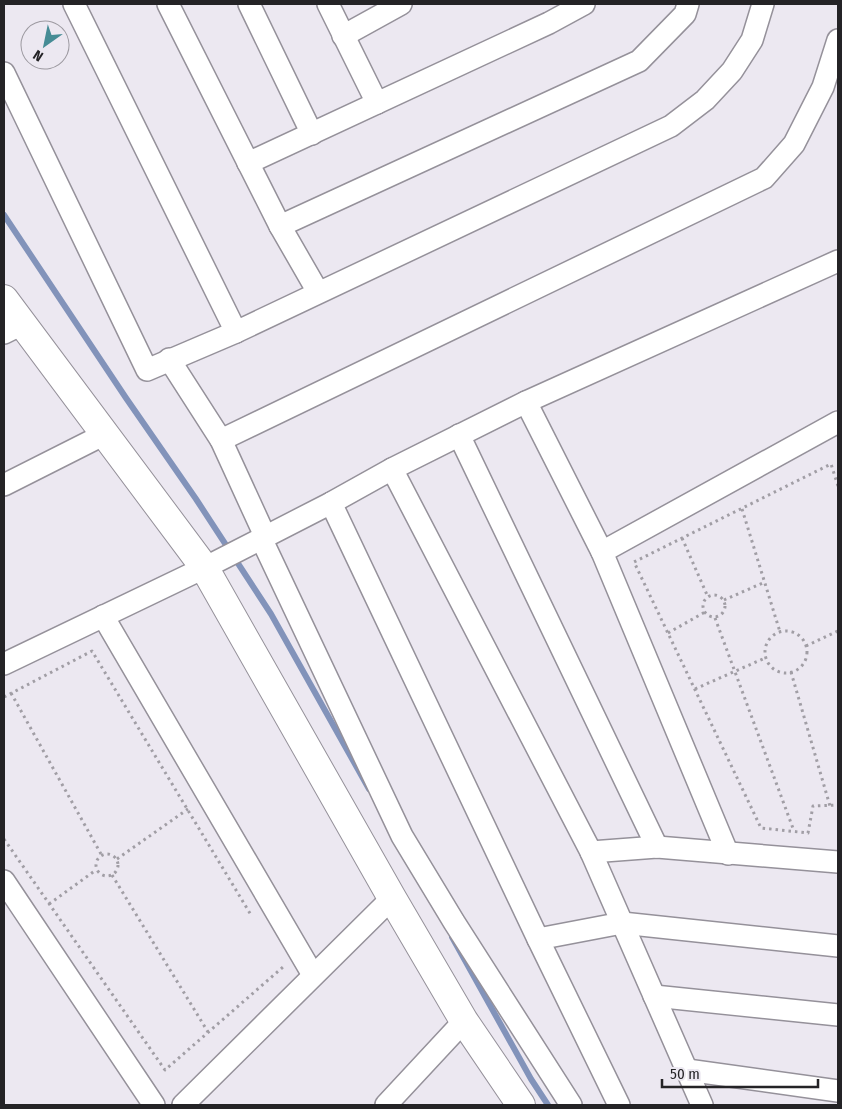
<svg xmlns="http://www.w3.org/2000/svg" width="842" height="1109" viewBox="0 0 842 1109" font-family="'Fira Sans Condensed',sans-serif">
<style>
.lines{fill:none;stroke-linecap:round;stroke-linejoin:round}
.stream{stroke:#8293ba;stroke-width:6}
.street-casing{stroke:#95919a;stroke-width:24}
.secondary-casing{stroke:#95919a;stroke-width:30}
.path{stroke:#a19ea5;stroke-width:3;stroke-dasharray:2.5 4;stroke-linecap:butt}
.street{stroke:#fff;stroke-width:21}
.secondary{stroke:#fff;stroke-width:28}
</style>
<rect width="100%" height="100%" fill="#ece8f1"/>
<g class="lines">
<g class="stream">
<path d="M4,215l122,183 70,101 75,115 98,175"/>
<path d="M452,937l79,142 17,26"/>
</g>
<defs>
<g id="street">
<path d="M74,4l162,328"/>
<path d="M168,4l112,222 38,66"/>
<path d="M249,4l63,130"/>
<path d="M328,4l49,99"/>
<path d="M343,36l58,-32"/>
<path d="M4,73l143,297 89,-38 435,-206 34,-26 27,-29 20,-31 11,-36"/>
<path d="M248,163l301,-140 35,-19"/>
<path d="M280,226l359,-165 46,-47 3,-10"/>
<path d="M4,333l18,-9"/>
<path d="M169,359l52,81 44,96"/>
<path d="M526,402l76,150 126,302"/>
<path d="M459,435l198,412"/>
<path d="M221,440l543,-262 30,-34 29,-57 15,-47"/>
<path d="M392,469l199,383 111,253"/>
<path d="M4,485l101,-51"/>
<path d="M331,503l207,436 81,166"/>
<path d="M261,538l141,298 52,86 117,183"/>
<path d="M602,552l236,-130"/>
<path d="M103,616l210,359"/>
<path d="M4,664l206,-99 121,-62 61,-34 134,-67 312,-141"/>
<path d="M591,852l66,-5 181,15"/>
<path d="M4,881l150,224"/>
<path d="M538,939l84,-16 216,23"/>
<path d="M654,996l184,19"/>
<path d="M687,1070l151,21"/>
<path d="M183,1105l209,-207"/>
<path d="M386,1105l78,-84"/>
</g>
<path id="secondary" d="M4,299l200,268 188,331 72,123 57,84"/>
</defs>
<use href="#street" class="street-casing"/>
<use href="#secondary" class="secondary-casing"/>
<g class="path">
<path d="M838,486l-7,-22 -197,98 127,266 47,5 5,-27 25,-1"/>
<path d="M742,509l38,123"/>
<path d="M682,538l26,59"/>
<circle cx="714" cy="606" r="11"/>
<path d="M724,600l41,-18"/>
<path d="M715,618l79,213"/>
<circle cx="786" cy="652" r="21"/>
<path d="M668,633l37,-21"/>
<path d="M806,646l32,-15"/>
<path d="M791,672l39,134"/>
<path d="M695,689l70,-31"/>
<path d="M11,693l90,161"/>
<path d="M4,697l88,-46 159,264"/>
<path d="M4,839l161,231 118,-103 -2,-2"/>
<circle cx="107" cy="865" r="11"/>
<path d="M117,859l71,-50"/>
<path d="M112,875l96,157"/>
<path d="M49,904l47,-34"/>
</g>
<use href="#street" class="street"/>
<use href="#secondary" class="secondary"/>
</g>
<rect width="842" height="1109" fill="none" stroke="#242326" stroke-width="10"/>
<g transform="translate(45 45) rotate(213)"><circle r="24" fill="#ece8f1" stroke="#9c99a0"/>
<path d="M0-4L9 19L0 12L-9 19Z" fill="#468c95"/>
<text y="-8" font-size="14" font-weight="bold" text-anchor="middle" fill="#242326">N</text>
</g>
<path d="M662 1079v8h156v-8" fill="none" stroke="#242326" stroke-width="2.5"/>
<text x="670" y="1079" font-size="15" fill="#242326" stroke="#ece8f1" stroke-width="4" paint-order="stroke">50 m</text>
</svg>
